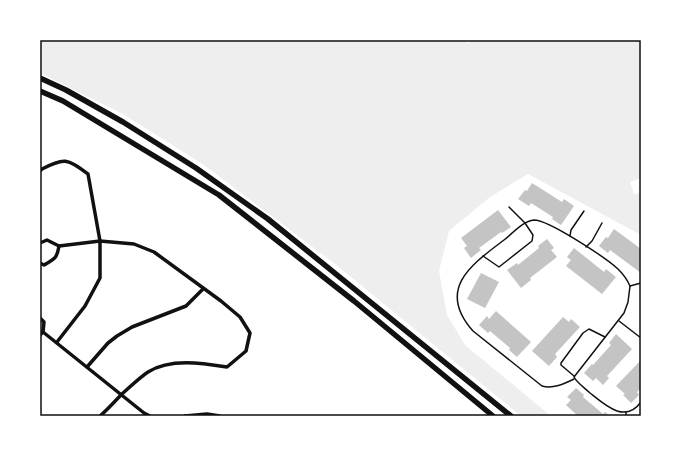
<svg xmlns="http://www.w3.org/2000/svg" width="681" height="456" viewBox="0 0 681 456" font-family="Karla,sans-serif">
<style>
.green{fill:#eee}
.building{fill:#c4c4c4}
.lines{fill:none;stroke-linecap:round;stroke-linejoin:round}
.service{stroke:#111;stroke-width:1.5}
.minor{stroke:#111;stroke-width:3.5}
.primary{stroke:#111;stroke-width:5.5}
.neatline{fill:none;stroke:#111;stroke-width:1.5}
</style>
<rect width="100%" height="100%" fill="#fff"/>
<path class="green" d="M40,40h415l14,3 2,-3h170v138l-11,4 4,12 7,-1v42l-113,-61 -38,23 -41,34 -10,40 8,44 18,30 86,71h-30l-186,-152 -131,-99 -81,-51 -83,-41z"/>
<g class="building">
<path d="M532,183l30,19 2,-3 10,7 -13,19 -9,-6 1,-2 -22,-14 -2,3 -11,-7 7,-9 2,1z"/>
<path d="M498,210l13,17 -9,6 -1,-1 -22,16 2,2 -10,8 -7,-10 3,-2 -6,-8z"/>
<path d="M614,229l27,20v24l-31,-23 -2,3 -9,-7 7,-9 2,1z"/>
<path d="M547,239l7,9 -3,2 6,7 -27,21 1,2 -10,8 -14,-18 10,-7 1,2 21,-17 -1,-2z"/>
<path d="M574,248l30,24 2,-3 10,8 -14,17 -36,-28 5,-6 -4,-3z"/>
<path d="M481,273l18,9 -14,26 -18,-9z"/>
<path d="M496,311l35,31 -14,15 -8,-7 1,-2 -20,-17 -2,2 -9,-8 8,-9 2,3z"/>
<path d="M563,317l6,5 2,-3 9,8 -25,27 2,3 -8,9 -17,-15z"/>
<path d="M616,334l16,15 -25,27 2,2 -6,7 -7,-7 -3,3 -9,-8 8,-9 1,1 18,-20 -2,-2z"/>
<path d="M641,360v28l-4,4 2,3 -8,8 -8,-8 2,-1 -9,-8z"/>
<path d="M576,388l8,7 -1,2 20,17 2,-2 5,4h-32l-12,-11 5,-5 -4,-3z"/>
</g>
<g class="lines">
<g class="service">
<path d="M570,236l1,-6 13,-19"/>
<path d="M586,247l6,-6 10,-18"/>
<path d="M483,256l16,11 33,-26 1,-6 -8,-12 -16,-16"/>
<path d="M641,283l-11,3 -2,16 -4,11 -50,64c3,6 11,11 16,16 15,12 35,31 51,9"/>
<path d="M619,321l22,17"/>
<path d="M574,376l-13,-11v-2l22,-30 6,-4 16,8"/>
<path d="M574,379c-10,5 -21,10 -32,7l-69,-55c-37,-42 -2,-66 31,-91 9,-7 19,-19 30,-20 15,0 72,38 84,49 5,5 9,10 12,17"/>
<path d="M626,412v4"/>
</g>
<g class="minor">
<path d="M40,171l2,-2c23,-12 25,-10 46,5l12,67v37l-15,28 -28,36"/>
<path d="M40,243l7,-3 12,6 41,-5 34,3 20,8 67,49 19,16 10,16 -4,18 -19,16c-25,-4 -57,-9 -79,5 -9,6 -18,15 -26,22 -8,8 -14,15 -22,22"/>
<path d="M40,263l4,2c11,-6 13,-7 15,-19"/>
<path d="M40,318l4,4 -1,10 -3,3"/>
<path d="M43,332l101,81 6,3"/>
<path d="M87,367l21,-24 9,-7 15,-9 54,-21 17,-17"/>
<path d="M185,416l22,-2 13,2"/>
</g>
<g class="primary">
<path d="M40,78l26,12 57,32 73,46 72,51 243,197"/>
<path d="M40,91l23,10 156,94 135,106 139,115"/>
</g>
</g>
<rect width="681" height="456" fill="none" stroke="#ffffff" stroke-width="82"/>
<rect x="41" y="41" width="599" height="374" class="neatline"/>
</svg>
